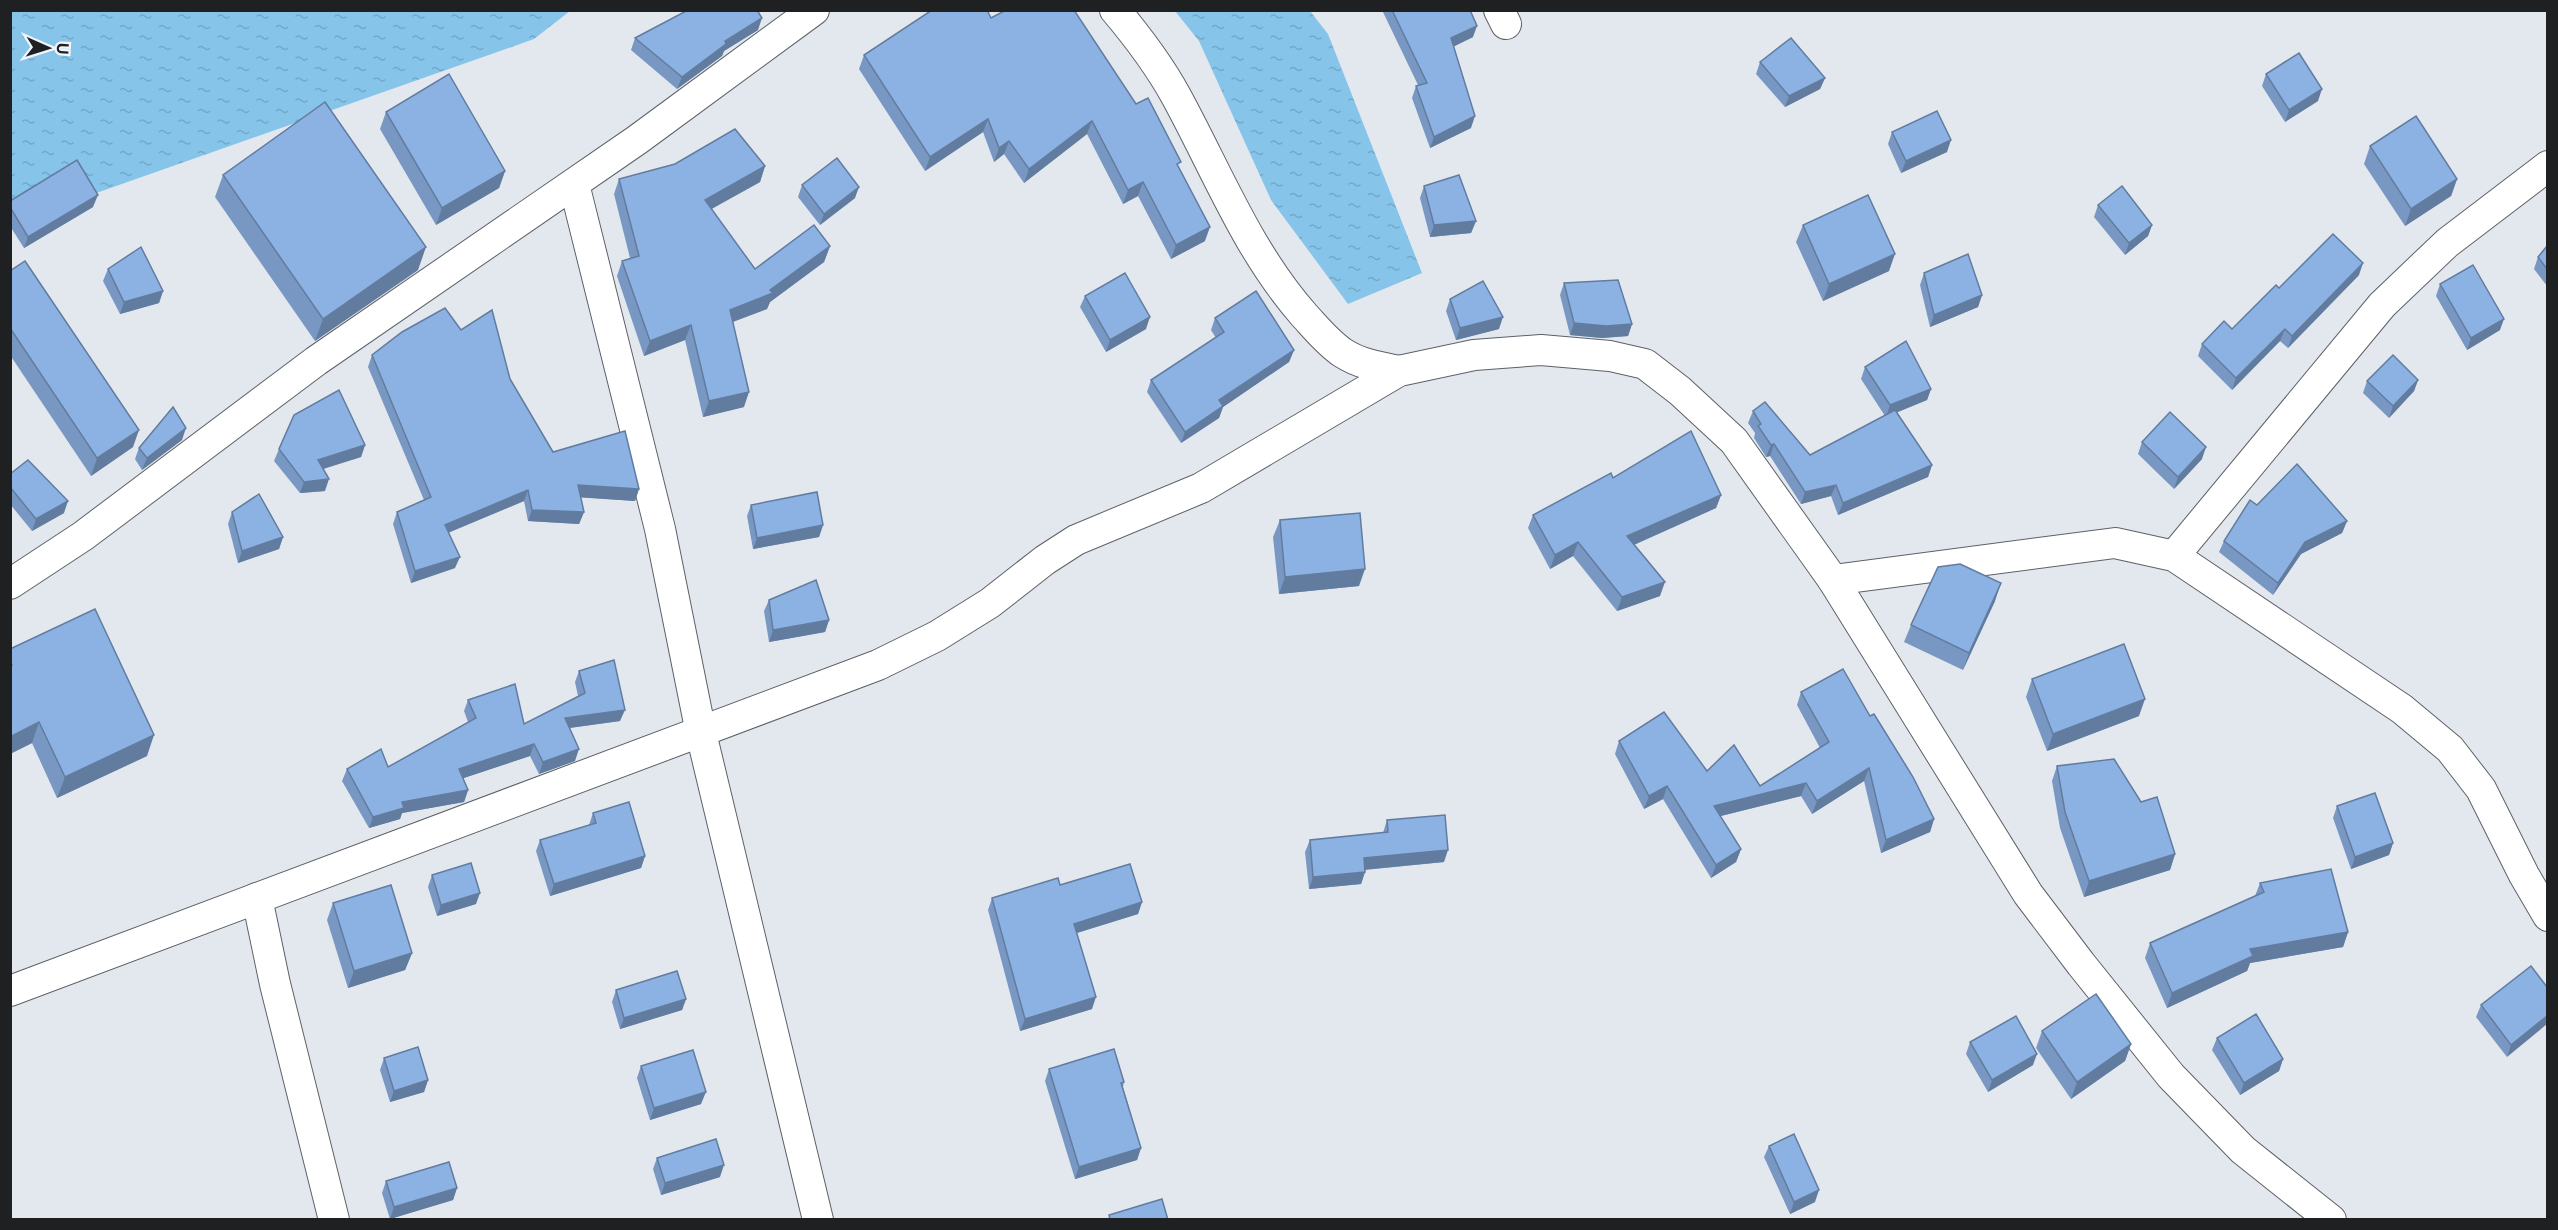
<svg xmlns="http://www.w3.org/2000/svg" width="2558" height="1230" viewBox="0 0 2558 1230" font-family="Inter,sans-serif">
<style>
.water{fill:url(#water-ripples)}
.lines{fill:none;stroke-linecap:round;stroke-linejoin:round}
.minor-casing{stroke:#5d6167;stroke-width:32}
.minor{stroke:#fff;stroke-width:30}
.wall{fill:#7898c3}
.shaded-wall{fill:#627c9f}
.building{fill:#8cb1e3;stroke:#627c9f;stroke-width:1.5}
</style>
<defs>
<pattern id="water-ripples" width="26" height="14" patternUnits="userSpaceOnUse" patternTransform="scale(1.5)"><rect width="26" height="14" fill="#86c4e9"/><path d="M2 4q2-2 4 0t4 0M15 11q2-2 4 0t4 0" fill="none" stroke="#73a8c8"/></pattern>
</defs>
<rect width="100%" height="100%" fill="#e3e8ef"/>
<g class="water">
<path d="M10,11h560l-36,28 -523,184z"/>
<path d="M1175,11h135l18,23 94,239 -74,31 -77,-104 -72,-159z"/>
</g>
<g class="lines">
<defs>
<g id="minor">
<path d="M1115,10c22,26 45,57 61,86 41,75 71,154 128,219 12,13 24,28 39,38 17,11 36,14 56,18"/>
<path d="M1499,10l7,14"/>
<path d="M574,184l86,345 41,204 117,487"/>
<path d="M2174,556l208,-251 65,-62 101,-77"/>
<path d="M1833,580l282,-37 59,13 228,153 48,40 31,40 43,86 24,41"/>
<path d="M10,584l73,-48 233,-175 321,-221 177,-130"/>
<path d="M257,898l18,86 59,236"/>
<path d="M10,991l868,-326 59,-29 53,-33 55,-43 31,-20 125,-52 198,-117 75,-16 67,-5 69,6 35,8 35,27 54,50 99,139 195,314 53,70 90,112 72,74 88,70"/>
</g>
</defs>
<use href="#minor" class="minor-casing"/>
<use href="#minor" class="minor"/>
</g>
<g class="wall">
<path d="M928,10h59l4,8 188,150 26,73 -34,18 -33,-63 -15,8 -36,-70 -63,49 -20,-29 -10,8 -11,-30 -58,39 -66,-102 5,-14 65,-43z"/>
<path d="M1382,10h88l3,27 -20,10 18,81 -41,20 -18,-50 4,-12 2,-1z"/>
<path d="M758,30l-34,21 -2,5 -45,33 -46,-39 4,-12z"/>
<path d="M1760,62l65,16 -5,11 -35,18 -29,-33z"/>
<path d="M2266,74l52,27 -33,21 -23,-36z"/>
<path d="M386,112l119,59 -6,17 -63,37 -56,-96z"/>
<path d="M1892,132l55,20 -46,21 -13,-29z"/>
<path d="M2370,146l87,33 -6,17 -46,30 -41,-62z"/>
<path d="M765,166l-5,16 -49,27 44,60 75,-23 -6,16 -54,40 -3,7 -34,13 11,85 -41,10 -18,-77 -41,16 -27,-80 5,-15 8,-3 -16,-64 5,-15z"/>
<path d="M223,175l195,95 -103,71 -100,-144z"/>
<path d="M802,185l53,13 -35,27 -22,-28z"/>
<path d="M1424,186l52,35 -5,12 -41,4 -10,-39z"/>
<path d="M10,201l83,6 -69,41 -14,-22z"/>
<path d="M2098,205l54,20 -4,11 -23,19 -31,-38z"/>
<path d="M1803,225l86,46 -66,30 -27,-59z"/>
<path d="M2547,246v40l-13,-17 4,-12z"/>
<path d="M108,269l55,22 -4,12 -39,11 -17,-33z"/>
<path d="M10,271l123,176 -42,29 -81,-121z"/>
<path d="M1924,273l58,22 -4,12 -48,20 -10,-42z"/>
<path d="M2359,275l-71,73 -8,-7 -48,49 -34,-34 4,-12 30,-15 47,-41z"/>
<path d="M1564,283l68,41 -4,12 -26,2 -32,-3 -10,-40z"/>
<path d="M2440,284l60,46 -33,20 -31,-54z"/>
<path d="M1085,296l61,33 -40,23 -26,-45z"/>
<path d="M1450,299l49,30 -43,11 -10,-29z"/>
<path d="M1215,318l79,32 -5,12 -66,45 -4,11 -38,25 -34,-51 4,-12 65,-42 -5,-8z"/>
<path d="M461,330l49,49 43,73 86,37 -4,12 -55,-4 4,15 -5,12 -51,-3 -4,-20 -76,32 7,35 -44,15 -18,-59 4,-12 27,-12 -56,-133 4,-12z"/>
<path d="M1865,367l66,22 -4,11 -30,12 35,53 -4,12 -90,38 -7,-19 -30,8 -31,-48 -4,1 -12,-19 1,-5 -7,-10 5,-12 57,44 75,-39 -24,-37z"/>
<path d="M2418,380l-4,11 -25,27 -26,-25 4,-12z"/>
<path d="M182,440l-40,30 -7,-11 4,-11z"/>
<path d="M2142,442l60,17 -28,30 -36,-35z"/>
<path d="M365,445l-4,12 -38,12 2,22 -25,2 -26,-32 5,-12z"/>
<path d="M10,474l54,39 -32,18 -22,-27z"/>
<path d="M1613,478l108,17 -5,13 -82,37 26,51 -43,15 -44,-55 -23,13 -22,-41 5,-13z"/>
<path d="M751,505l72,20 -4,12 -66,12 -6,-33z"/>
<path d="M2257,505l90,16 -5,12 -41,21 -28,41 -54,-43 5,-11z"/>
<path d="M232,512l51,25 -4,12 -41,14 -10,-39z"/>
<path d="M1280,520l79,66 -80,8 -6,-57z"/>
<path d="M769,600l60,20 -4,12 -56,10 -5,-31z"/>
<path d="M1995,601l-32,69 -59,-28 7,-17z"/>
<path d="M10,649l137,107 -90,42 -25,-55 -22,11z"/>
<path d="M579,671l41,50 -50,7 5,33 -36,13 -9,-18 -67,22 5,12 -4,12 -62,11 -2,6 -31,9 -27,-47 5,-12 41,-2 80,-45 -4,-11 4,-11 56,24 54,-28 -3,-14z"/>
<path d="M2032,679l107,37 -92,35 -21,-54z"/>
<path d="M1801,692l69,24 64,103 -4,13 -49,21 -17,-72 -52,33 -11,-18 -81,20 21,33 -5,13 -25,16 -48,-79 -19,10 -29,-55 4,-13 88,30 53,15 60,-38 -23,-43z"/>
<path d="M2057,766l84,36 34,52 -5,16 -86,27 -24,-69 -8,-47z"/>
<path d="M2337,806l56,37 -4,12 -38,14 -18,-51z"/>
<path d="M593,813l52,43 -4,12 -91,28 -14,-45 4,-11 49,-15z"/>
<path d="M1387,820l57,42 -79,8v2l-4,12 -52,5 -4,-37 5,-12 73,-7z"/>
<path d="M432,875l44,29 -39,12 -9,-29z"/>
<path d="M2260,883l88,49 -5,15 -93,16 -3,8 -80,37 -22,-50 5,-15 105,-47z"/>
<path d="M1060,885l82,17 -4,12 -61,19 15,76 -72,22 -32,-121 4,-12z"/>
<path d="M333,903l79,50 -7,17 -57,18 -21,-68z"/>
<path d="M2547,987l-40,70 -31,-40 5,-12z"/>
<path d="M616,990l70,9 -4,11 -62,19 -8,-27z"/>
<path d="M2042,1031l89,13 -6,17 -54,38 -35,-51z"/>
<path d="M2217,1038l66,21 -4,12 -39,24 -28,-45z"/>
<path d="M1970,1042l63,23 -45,27 -22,-38z"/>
<path d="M384,1058l44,22 -4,12 -34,10 -10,-32z"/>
<path d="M641,1066l60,38 -51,16 -13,-42z"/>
<path d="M1049,1069l75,13 -1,5 18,61 -4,12 -62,19 -30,-98z"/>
<path d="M1769,1146l46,56 -25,12 -26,-57z"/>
<path d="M657,1158l63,19 -59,18 -8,-26z"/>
<path d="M386,1181l71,7 -4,12 -63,19 -8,-26z"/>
</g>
<g class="shaded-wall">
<path d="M762,18l-4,12 -34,21 -2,5 -45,33 5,-12 43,-36z"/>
<path d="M1477,26l-4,11 -27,13 5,-12z"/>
<path d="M1825,78l-5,11 -35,18 4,-11z"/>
<path d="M2322,89l-4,12 -33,21 4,-12z"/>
<path d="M1475,116l-4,12 -41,20 4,-11z"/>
<path d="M988,119l-5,13 -58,39 5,-14z"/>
<path d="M1092,121l-5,13 -63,49 5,-14z"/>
<path d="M1951,140l-4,12 -46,21 5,-12z"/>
<path d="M1009,141l-5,13 -10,8 5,-14z"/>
<path d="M765,166l-5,16 -61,34 6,-16z"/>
<path d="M505,171l-6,17 -63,37 6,-17z"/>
<path d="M2457,179l-6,17 -46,30 6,-17z"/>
<path d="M1143,182l-5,14 -15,8 5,-14z"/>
<path d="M859,187l-4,11 -35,27 4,-11z"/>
<path d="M98,195l-5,12 -69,41 4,-11z"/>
<path d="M1476,221l-5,12 -41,4 4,-12z"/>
<path d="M2152,225l-4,11 -23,19 4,-12z"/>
<path d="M1210,227l-5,14 -34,18 5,-14z"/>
<path d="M830,246l-6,16 -54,40 -3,7 -43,16 6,-15 40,-20z"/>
<path d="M426,247l-8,23 -103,71 8,-22z"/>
<path d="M1895,254l-6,17 -66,30 6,-17z"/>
<path d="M2363,263l-4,12 -71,73 4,-12z"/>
<path d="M163,291l-4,12 -39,11 4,-12z"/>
<path d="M1982,295l-4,12 -48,20 4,-12z"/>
<path d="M1150,317l-4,12 -40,23 4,-12z"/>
<path d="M1503,317l-4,12 -43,11 4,-12z"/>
<path d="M2504,319l-4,11 -33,20 4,-12z"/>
<path d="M1574,323l58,1 -4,12 -26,2 -32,-3z"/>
<path d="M691,325l-6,15 -41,16 6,-15z"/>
<path d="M2285,329l-5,12 -48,49 4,-12z"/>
<path d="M1294,350l-5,12 -66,45 -4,11 -38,25 4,-11 34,-32z"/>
<path d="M2418,380l-4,11 -25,27 4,-12z"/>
<path d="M1931,389l-4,11 -41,17 4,-12z"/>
<path d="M749,392l-5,15 -41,10 6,-16z"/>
<path d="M186,428l-4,12 -40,30 5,-12z"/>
<path d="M139,430l-6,17 -42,29 6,-18z"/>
<path d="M1774,444l-4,12 -4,1 5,-12z"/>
<path d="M365,445l-4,12 -48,15 5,-12z"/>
<path d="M2206,447l-4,12 -28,30 4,-12z"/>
<path d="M1932,465l-4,12 -90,38 5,-12z"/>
<path d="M329,479l-4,12 -25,2 4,-11z"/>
<path d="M578,485l61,4 -4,12 -61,-4z"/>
<path d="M1836,485l-5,11 -30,8 4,-12z"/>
<path d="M528,490l-4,11 -84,35 5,-11z"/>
<path d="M1721,495l-5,13 -94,42 5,-14z"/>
<path d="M68,501l-4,12 -32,18 4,-12z"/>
<path d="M532,510l52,2 -5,12 -51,-3z"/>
<path d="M2347,521l-5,12 -41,21 -28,41 5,-12 27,-41z"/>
<path d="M823,525l-4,12 -66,12 4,-11z"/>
<path d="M283,537l-4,12 -41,14 4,-12z"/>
<path d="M1578,542l-5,14 -23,13 5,-14z"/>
<path d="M460,557l-5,11 -44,15 4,-12z"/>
<path d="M1365,569l-6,17 -80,8 6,-17z"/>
<path d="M1665,582l-5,14 -43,15 5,-14z"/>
<path d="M2001,583l-6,18 -32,69 6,-17z"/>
<path d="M829,620l-4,12 -56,10 4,-12z"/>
<path d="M2145,699l-6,17 -92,35 6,-17z"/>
<path d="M625,710l-5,11 -59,8 4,-11z"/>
<path d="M39,722l-7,21 -22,11v-17z"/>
<path d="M154,735l-7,21 -90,42 8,-21z"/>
<path d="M534,744l-4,12 -75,25 4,-12z"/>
<path d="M579,749l-4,12 -36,13 4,-12z"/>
<path d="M1869,768l-5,13 -52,33 5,-13z"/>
<path d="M1806,783l-5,13 -92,23 5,-13z"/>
<path d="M1667,786l-4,13 -19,10 5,-13z"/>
<path d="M468,790l-4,12 -62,11 -2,6 -31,9 4,-11 29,-15z"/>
<path d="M1934,819l-4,13 -49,21 5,-13z"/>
<path d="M2393,843l-4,12 -38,14 4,-12z"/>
<path d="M1741,849l-5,13 -25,16 5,-13z"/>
<path d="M1448,850l-4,12 -84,8 4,-12z"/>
<path d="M2175,854l-5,16 -86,27 5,-16z"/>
<path d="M645,856l-4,12 -91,28 4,-12z"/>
<path d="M1365,872l-4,12 -52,5 4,-12z"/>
<path d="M480,893l-4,11 -39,12 4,-11z"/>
<path d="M1142,902l-4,12 -68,21 4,-11z"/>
<path d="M2348,932l-5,15 -93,16 -3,8 -80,37 5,-15 78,-44z"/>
<path d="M412,953l-7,17 -57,18 6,-17z"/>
<path d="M1096,997l-4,12 -72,22 5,-12z"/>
<path d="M686,999l-4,11 -62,19 4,-11z"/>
<path d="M2547,1016v8l-40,33 4,-12z"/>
<path d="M2131,1044l-6,17 -54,38 6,-17z"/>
<path d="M2037,1054l-4,11 -45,27 4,-12z"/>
<path d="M2283,1059l-4,12 -39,24 4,-12z"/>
<path d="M428,1080l-4,12 -34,10 4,-11z"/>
<path d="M706,1092l-5,12 -51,16 4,-12z"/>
<path d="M1141,1148l-4,12 -62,19 4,-12z"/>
<path d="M724,1165l-4,12 -59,18 4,-12z"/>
<path d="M457,1188l-4,12 -63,19 4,-12z"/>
<path d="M1819,1190l-4,12 -25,12 4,-12z"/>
</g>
<g class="building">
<path d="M688,10h69l5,8 -37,23 1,3 -44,33 -47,-39z"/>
<path d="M932,10h55l4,8 15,-8h68l62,94 12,-6 33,64 -4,2 33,63 -34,18 -33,-63 -15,8 -36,-69 -63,48 -20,-28 -10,7 -11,-29 -58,38 -66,-102z"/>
<path d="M1392,10h78l7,16 -26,12 24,78 -41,21 -18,-51 11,-3z"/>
<path d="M1791,38l34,40 -36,18 -29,-34z"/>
<path d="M2299,53l23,36 -33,21 -23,-36z"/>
<path d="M449,74l56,97 -63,37 -56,-96z"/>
<path d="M325,102l101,145 -103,72 -100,-144z"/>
<path d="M1937,111l14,29 -45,21 -14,-29z"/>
<path d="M2416,116l41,63 -46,30 -41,-63z"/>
<path d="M735,129l30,37 -60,34 50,69 59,-44 16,21 -60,44 3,3 -43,17 19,82 -40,9 -18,-76 -41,16 -28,-80 17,-5 -20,-77 56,-15z"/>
<path d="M837,158l22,29 -35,27 -22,-29z"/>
<path d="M77,160l21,35 -70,42 -18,-30v-6z"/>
<path d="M1459,175l17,46 -42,4 -10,-39z"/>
<path d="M2122,186l30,39 -23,18 -31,-38z"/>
<path d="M1868,195l27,59 -66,30 -26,-59z"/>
<path d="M2333,234l30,29 -71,73 -7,-7 -49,49 -34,-34 22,-23 8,8 44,-44 3,3z"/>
<path d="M2547,246v23l-9,-12z"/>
<path d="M141,247l22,44 -39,11 -16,-33z"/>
<path d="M1968,254l14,41 -48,20 -10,-42z"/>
<path d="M25,261l114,169 -42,28 -87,-130v-57z"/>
<path d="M2473,265l31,54 -33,19 -31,-54z"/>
<path d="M1125,273l25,44 -40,23 -25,-44z"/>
<path d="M1618,280l14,44 -26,2 -32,-3 -10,-40z"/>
<path d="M1483,281l20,36 -43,11 -10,-29z"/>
<path d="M1256,291l38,59 -75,50 4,6 -38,26 -34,-52 73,-48 -9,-14z"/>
<path d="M445,308l16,22 31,-20 18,69 43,73 72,-21 14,58 -61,-4 6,27 -52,-2 -4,-20 -83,35 15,32 -45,14 -18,-59 34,-15 -59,-142 30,-23z"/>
<path d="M1906,341l25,48 -41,16 -25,-38z"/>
<path d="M2393,355l25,25 -25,26 -26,-25z"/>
<path d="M339,390l26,55 -47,15 11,19 -25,3 -25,-33 15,-34z"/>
<path d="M1765,402l45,53 85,-45 37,55 -89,38 -7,-18 -31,7 -31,-48 -3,1 -13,-19 3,-2 -8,-13z"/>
<path d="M173,407l13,21 -39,30 -8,-10z"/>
<path d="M2170,412l36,35 -28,30 -36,-35z"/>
<path d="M1691,431l30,64 -94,41 38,46 -43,15 -44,-55 -23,13 -22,-40 78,-42 2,5z"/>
<path d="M28,460l40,41 -32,18 -26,-32v-13z"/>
<path d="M2297,464l50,57 -42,21 -27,41 -54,-42 26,-41 7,5z"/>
<path d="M817,492l6,33 -66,13 -6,-33z"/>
<path d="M259,494l24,43 -41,14 -10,-39z"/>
<path d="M1360,513l5,56 -80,8 -5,-57z"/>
<path d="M1960,564l41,19 -32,70 -58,-28 27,-58z"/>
<path d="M816,580l13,40 -56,10 -4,-30z"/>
<path d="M95,609l59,126 -89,42 -26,-55 -29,15v-71l2,-1 -2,-4v-12z"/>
<path d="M2124,644l21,55 -92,35 -21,-55z"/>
<path d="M614,660l11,50 -60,8 14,31 -36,13 -9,-18 -75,25 9,21 -66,12 2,6 -31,9 -26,-48 34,-20 7,18 88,-49 -8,-18 47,-16 9,40 61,-31 -6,-22z"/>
<path d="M1843,669l27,47 4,-2 39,63 21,42 -48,21 -17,-72 -52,33 -11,-18 -92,23 27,43 -25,16 -49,-79 -18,10 -30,-55 45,-29 43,59 27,-26 26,41 69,-44 -28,-50z"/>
<path d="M2114,759l27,43 16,-5 18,57 -86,27 -24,-69 -8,-46z"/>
<path d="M2375,793l18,50 -38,14 -18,-51z"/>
<path d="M629,802l16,54 -91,28 -14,-44 56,-17 -3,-10z"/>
<path d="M1445,815l3,35 -84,8 1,14 -52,5 -3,-37 78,-8 -1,-12z"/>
<path d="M471,863l9,30 -39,12 -9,-30z"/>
<path d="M1130,864l12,38 -68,22 22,73 -71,22 -33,-121 66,-20 2,7z"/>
<path d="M2331,869l17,63 -98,17 3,7 -81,37 -22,-50 114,-51 -4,-9z"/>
<path d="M391,885l21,68 -58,18 -21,-68z"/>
<path d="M2531,966l16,21v29l-36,29 -30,-40z"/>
<path d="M677,971l9,28 -62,19 -8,-28z"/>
<path d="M2096,994l35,50 -54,38 -35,-51z"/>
<path d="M2256,1014l27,45 -39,24 -27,-45z"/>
<path d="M2016,1016l21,38 -45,26 -22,-38z"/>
<path d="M418,1047l10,33 -34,11 -10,-33z"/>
<path d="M1114,1049l10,33 -3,1 20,65 -62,19 -30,-98z"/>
<path d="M693,1050l13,42 -52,16 -13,-42z"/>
<path d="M1794,1134l25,56 -25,12 -25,-56z"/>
<path d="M716,1139l8,26 -59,18 -8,-25z"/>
<path d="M449,1162l8,26 -63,19 -8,-26z"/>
<path d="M1162,1199l6,21h-58l-1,-5z"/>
</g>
<rect width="2558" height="1230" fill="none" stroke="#1e2022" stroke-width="24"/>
<g transform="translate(48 48) rotate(93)" stroke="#f0f5fc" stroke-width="4.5" paint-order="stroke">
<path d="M0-4.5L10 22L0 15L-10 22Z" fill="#1e2022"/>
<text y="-9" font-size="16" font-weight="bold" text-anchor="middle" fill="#1e2022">U</text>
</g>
</svg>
